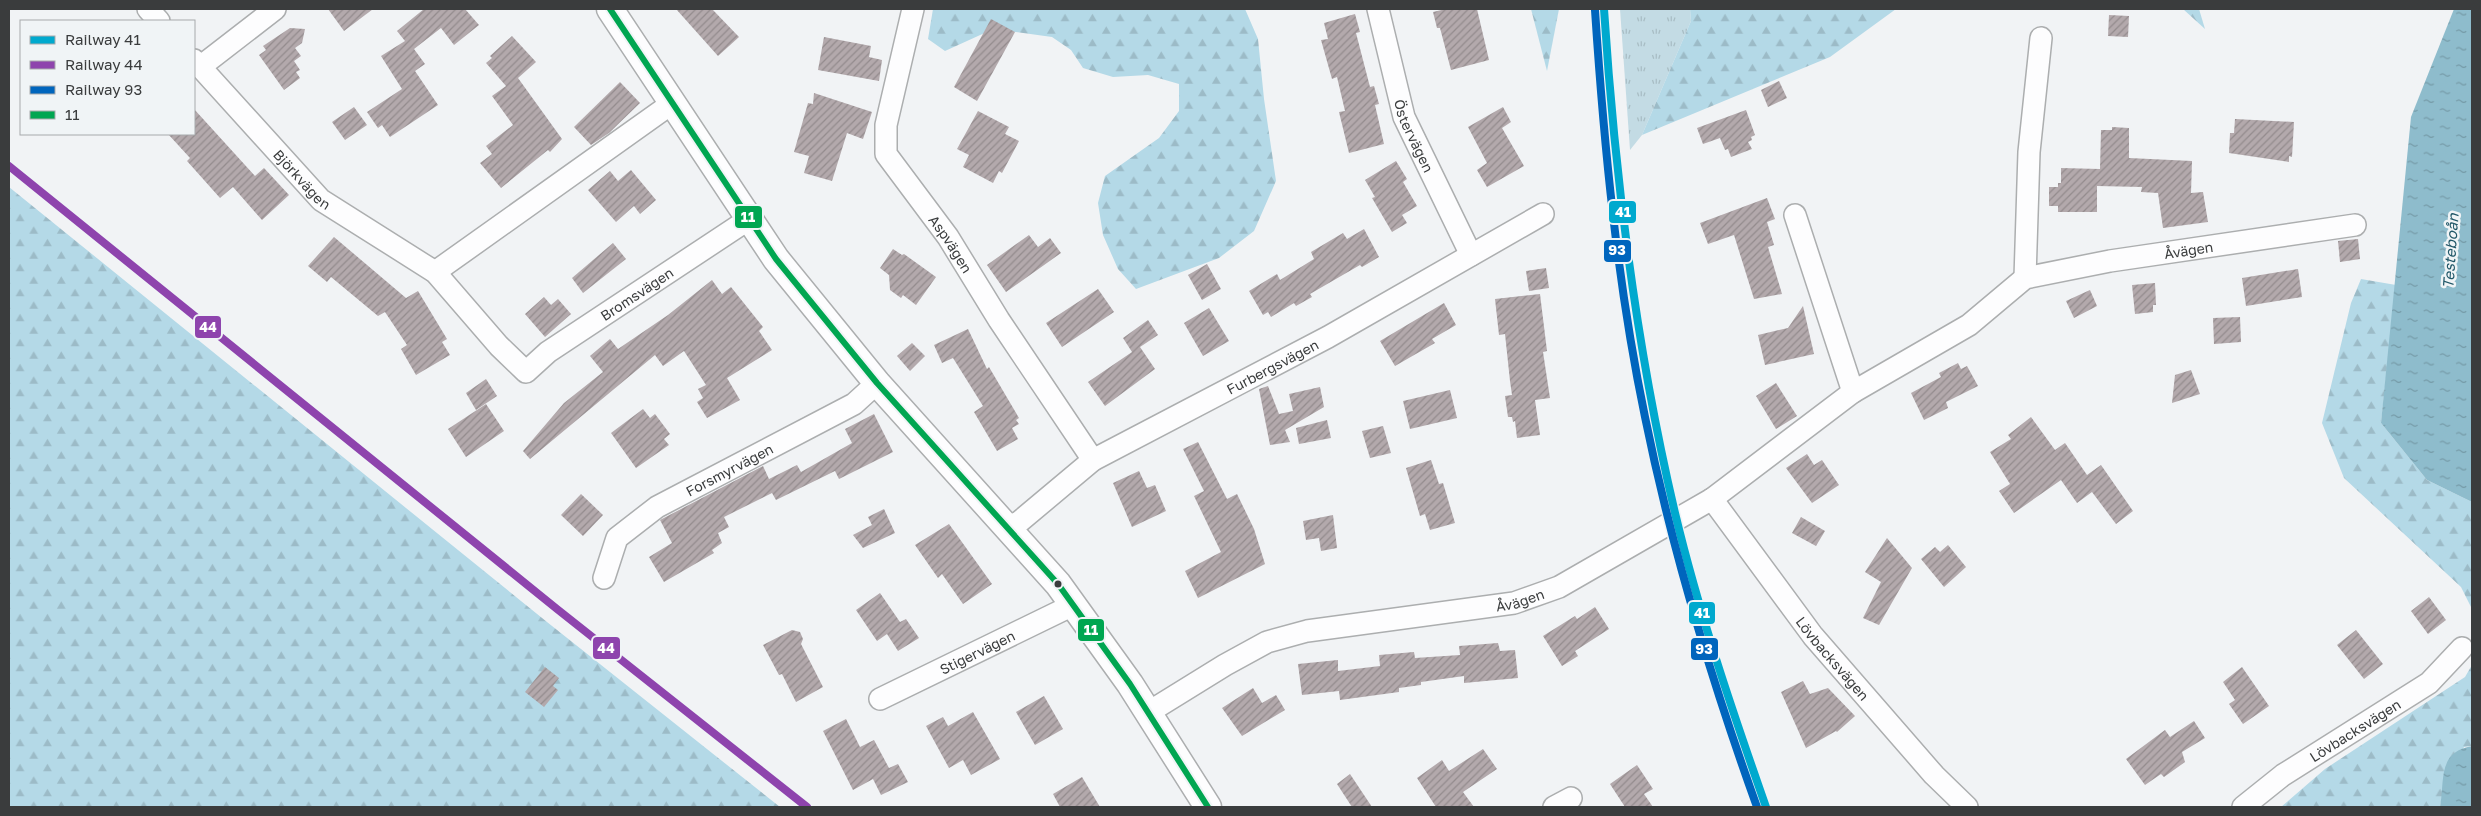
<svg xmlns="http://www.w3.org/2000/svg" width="2481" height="816" viewBox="0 0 2481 816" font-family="'Golos Text',sans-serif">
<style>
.grass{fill:url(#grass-tufts)}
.forest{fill:url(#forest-firs)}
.water{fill:url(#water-ripples)}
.building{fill:url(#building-hatch)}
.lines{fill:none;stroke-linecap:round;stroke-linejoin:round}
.minor-casing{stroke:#acaeaf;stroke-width:24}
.tertiary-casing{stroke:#acaeaf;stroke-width:29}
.minor{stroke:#fdfdfe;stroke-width:21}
.tertiary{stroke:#fdfdfe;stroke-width:26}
.bus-1-casing{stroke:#f0f4f6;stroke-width:10}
.bus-1{stroke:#00a651;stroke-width:6}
.rail-1-casing{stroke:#f0f4f6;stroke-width:11}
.rail-2-casing{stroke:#f0f4f6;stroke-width:11}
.rail-3-casing{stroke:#f0f4f6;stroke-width:11}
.rail-1{stroke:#00a9ce;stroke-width:8}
.rail-2{stroke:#8e44ad;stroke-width:8}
.rail-3{stroke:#0065bd;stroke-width:8}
.bus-dot{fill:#3a3c3d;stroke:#f0f4f6;stroke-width:2}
.labels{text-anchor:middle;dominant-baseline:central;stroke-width:5;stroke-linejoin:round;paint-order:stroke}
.street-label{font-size:14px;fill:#3a3c3d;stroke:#f0f4f6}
.water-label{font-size:15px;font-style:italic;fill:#215768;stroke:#f0f4f6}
.line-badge{stroke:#f0f4f6;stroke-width:2}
.badge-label{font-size:14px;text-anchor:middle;font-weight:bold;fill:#fff}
</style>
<defs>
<pattern id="grass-tufts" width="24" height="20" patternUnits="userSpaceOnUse" patternTransform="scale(1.25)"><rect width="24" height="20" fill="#c3dbe4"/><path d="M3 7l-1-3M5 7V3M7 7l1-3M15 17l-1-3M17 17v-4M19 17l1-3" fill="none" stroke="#a8bdc4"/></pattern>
<pattern id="forest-firs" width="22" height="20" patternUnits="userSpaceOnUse" patternTransform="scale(1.25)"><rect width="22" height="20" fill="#b4d9e7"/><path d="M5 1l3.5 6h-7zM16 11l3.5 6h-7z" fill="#9cbbc7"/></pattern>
<pattern id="water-ripples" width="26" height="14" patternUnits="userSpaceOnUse" patternTransform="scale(1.25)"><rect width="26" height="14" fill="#8ebccc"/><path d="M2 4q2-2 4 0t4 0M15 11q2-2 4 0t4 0" fill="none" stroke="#759aa7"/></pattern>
<pattern id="building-hatch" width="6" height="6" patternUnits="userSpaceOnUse" patternTransform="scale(1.25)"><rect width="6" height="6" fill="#b3a9ac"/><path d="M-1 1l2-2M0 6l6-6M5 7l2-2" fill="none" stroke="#938b8d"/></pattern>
</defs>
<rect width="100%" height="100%" fill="#f1f3f5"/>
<path class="grass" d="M1620,9h70l1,12 -49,114 -12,15z"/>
<g class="forest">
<path d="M933,9h312l13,30 6,60 12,82 -22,50 -35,27 -83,31 -18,-20 -15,-34 -5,-32 7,-27 54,-38 20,-27v-27l-31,-9 -35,2 -30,-9 -12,-18 -19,-13 -36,-5 -27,-1 -44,20 -17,-12z"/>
<path d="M1531,9h28l-12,62z"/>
<path d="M1690,9h206l-66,48 -188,78 49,-114z"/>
<path d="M2183,9h16l6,20z"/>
<path d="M9,187l538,435 233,185h-771z"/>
<path d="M2361,279l35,6 -15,138 46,57 45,22v107l-11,-22 -117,-109 -22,-55 29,-120z"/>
<path d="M2472,665v81l-8,1 -21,44 -3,16h-159l44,-38 140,-92z"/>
</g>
<g class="water">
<path d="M2454,9h18v493l-45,-22 -46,-57 30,-306z"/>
<path d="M2472,746v61h-32c5,-27 -3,-55 32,-61z"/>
</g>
<g class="building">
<path d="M328,9h45l-29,22z"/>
<path d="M424,9h41l14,16 -25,20 -13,-17 -27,21 11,15 -10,7 23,34 -48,32 -8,-12 -4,3 -11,-16 35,-23 -21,-33 24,-15 -8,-10z"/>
<path d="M676,9h36l27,28 -21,19z"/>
<path d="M1446,9h31l12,51 -38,10 -11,-42h-3l-4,-16z"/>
<path d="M1355,14l5,18 -4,1 14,54 4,-1 5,18 -4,1 9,39 -35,9 -10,-41 6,-1 -8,-34 -5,2 -11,-39 7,-1 -4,-16z"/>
<path d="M2109,15l20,1 -1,21 -20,-1z"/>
<path d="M991,19l24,13 -38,69 -23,-14z"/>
<path d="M290,28l15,1 -3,14 -7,5 6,8 -7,5 6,9 -4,2 4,6 -16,12 -25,-35 7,-5 -3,-4z"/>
<path d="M512,36l24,26 -18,16 44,61 -12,13 -2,-2 -47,38 -21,-25 12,-9 -6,-8 27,-21 -21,-29 14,-10 -20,-23 6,-5 -2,-2z"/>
<path d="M824,37l47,9 -2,11 13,3 -3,21 -61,-11z"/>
<path d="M1779,81l8,17 -19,9 -7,-17z"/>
<path d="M620,82l20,21 -31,30 -18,12 -17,-18z"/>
<path d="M814,93l58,19 -9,27 -16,-6 -15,48 -28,-8 5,-17 -15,-4 14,-49 5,1z"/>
<path d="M354,107l13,18 -22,15 -13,-18z"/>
<path d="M1503,107l8,15 -9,6 22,38 -37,21 -10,-17 10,-7 -19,-36z"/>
<path d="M194,109l61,67 9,-8 25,27 -27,25 -29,-33 -13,11 -33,-37 3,-3 -22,-24h26z"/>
<path d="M1746,110l9,25 -4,2 1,3 -4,2 4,7 -21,8 -3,-8 -3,1 -5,-12 -17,6 -6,-16z"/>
<path d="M978,111l31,16 -4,7 14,7 -17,32 -3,-2 -6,12 -30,-16 6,-12 -12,-6z"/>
<path d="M2235,119l59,3 -2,35 -3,-1v6l-60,-9 1,-20h4z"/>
<path d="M2112,127l17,1v30l63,3 -1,32 12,-1 5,30 -45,6 -5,-35 -17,-1 1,-5 -45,-1v26h-39v-6h-9v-19h9v-4h3v-15l39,1 1,-39h11z"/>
<path d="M1396,161l11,18 -4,3 14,24 -15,9 5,8 -15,9 -20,-34 3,-1 -10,-17z"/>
<path d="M631,170l25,30 -16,14 -6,-8 -18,16 -28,-32 22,-19 8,10z"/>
<path d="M1767,198l8,21 -8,3 7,23 -6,2 14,47 -28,5 -20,-64 -26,9 -8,-21z"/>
<path d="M1364,229l15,28 -17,10 -2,-2 -50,29 2,3 -16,9 -2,-3 -23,14 -3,-5 -5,3 -14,-24 28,-17 3,6 34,-21 -3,-7 32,-19 4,6z"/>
<path d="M1029,235l9,12 12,-9 11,15 -55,39 -19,-27z"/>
<path d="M334,237l72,61 12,-7 29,48 -5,3 8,13 -34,20 -15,-26 6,-4 -22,-33 -7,4 -47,-39 -4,5 -19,-16z"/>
<path d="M2358,239l2,20 -20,3 -2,-21z"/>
<path d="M613,243l13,16 -43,34 -11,-15z"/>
<path d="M893,249l9,6 2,-1 32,23 -20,28 -13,-10 -2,3 -11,-8 -1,-15 -9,-7z"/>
<path d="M1207,264l14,25 -19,11 -14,-25z"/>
<path d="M1546,268l3,20 -20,3 -3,-20z"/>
<path d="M2298,269l4,28 -56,9 -4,-28z"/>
<path d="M712,280l10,14 9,-7 32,40 -4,4 13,19 -45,28 13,22 -33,18 -10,-16 6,-4 -5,-9 8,-4 -22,-34 -21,15 -8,-11 -125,104 -7,-8 41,-48 39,-31 -13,-16 20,-17 8,10 50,-34z"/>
<path d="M2155,283l1,22h-3v7l-18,2 -3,-29z"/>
<path d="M1098,289l16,23 -52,35 -16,-24z"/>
<path d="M2090,290l7,16 -23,12 -8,-17z"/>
<path d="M1540,294l7,57 -4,1 7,46 -15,2 5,35 -23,3 -2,-17 -2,1 -1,-5h-4l-3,-21 7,-1 -2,-14 -5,-47 -6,1 -4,-36z"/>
<path d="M544,297l7,8 7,-6 13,15 -26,23 -20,-23z"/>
<path d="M1444,303l12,22 -24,14 3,4 -40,23 -15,-25z"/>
<path d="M1803,306l11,48 -49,11 -7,-30 30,-7z"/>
<path d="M1209,308l20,33 -26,15 -19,-33z"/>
<path d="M2240,317l1,25 -27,2 -1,-26z"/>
<path d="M1148,320l10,15 -18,12 15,22 -50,37 -17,-24 44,-30 -9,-14z"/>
<path d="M968,329l19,40 2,-2 30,51 -3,2 3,4 -7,4 6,11 -21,12 -23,-39 9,-6 -30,-48 -11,5 -8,-18z"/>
<path d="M912,343l13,13 -15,15 -13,-15z"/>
<path d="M1958,363l3,6 6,-3 11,20 -32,16 2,6 -24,12 -13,-27 30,-16 -2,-4z"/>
<path d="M2191,370l9,24 -28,9 3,-28z"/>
<path d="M486,379l11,17 -21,14 -10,-17z"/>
<path d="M1776,383l21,33 -21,13 -20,-33z"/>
<path d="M1268,386l11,28 14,-3 -4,-17 31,-7 4,20 -39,23 5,12 -20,3 -11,-56z"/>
<path d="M1450,390l7,28 -47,11 -7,-28z"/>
<path d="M486,404l18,27 -38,26 -18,-28z"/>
<path d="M643,409l7,9 5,-4 15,20 -6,5 5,6 -33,23 -25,-35z"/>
<path d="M874,414l19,38 -54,27 -4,-8 -59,29 -4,-7 -48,24 5,10 -11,6 4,10 -10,7 2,3 -50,29 -15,-25 23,-14 -12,-23 103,-54 6,13 28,-14 4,7 51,-29 -7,-14z"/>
<path d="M2031,417l24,33 10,-7 22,32 14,-10 32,46 -17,13 -24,-32 -15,11 -16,-23 -47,33 -15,-22 11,-7 -20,-32 21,-13 -3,-4z"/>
<path d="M1327,420l4,18 -32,6 -3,-16z"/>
<path d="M1383,426l8,27 -21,5 -8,-27z"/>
<path d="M1198,442l29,57 10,-5 17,35 11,35 -67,34 -13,-27 36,-19 -27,-56 10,-5 -21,-42z"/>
<path d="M1807,454l7,11 8,-5 17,25 -27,18 -26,-35z"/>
<path d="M1431,460l8,24 4,-1 12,40 -25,7 -5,-16 -5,2 -14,-48z"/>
<path d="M1139,471l8,17 8,-3 11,26 -34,16 -19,-44z"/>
<path d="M581,494l22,21 -20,21 -22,-21z"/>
<path d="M884,509l11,24 -32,15 -10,-13 19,-10 -4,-8z"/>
<path d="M1333,515l4,33 -16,3 -2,-13 -13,2 -3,-19z"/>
<path d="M1801,517l24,14 -9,15 -24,-13z"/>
<path d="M949,524l43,60 -29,20 -21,-30 -4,4 -23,-33z"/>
<path d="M1887,538l25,30 -33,57 -16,-7 18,-36 -16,-10z"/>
<path d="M1948,545l18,22 -22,20 -23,-28 14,-12 5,5z"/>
<path d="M880,593l20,29 6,-3 13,19 -21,13 -11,-17 -10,7 -21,-31z"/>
<path d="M2429,597l17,23 -18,14 -17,-23z"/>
<path d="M1595,607l14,22 -34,22 3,5 -16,10 -19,-30 32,-20 2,3z"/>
<path d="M792,630l8,2 3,7 -2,5 22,43 -27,15 -14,-28 -3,1 -16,-30z"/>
<path d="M2356,630l27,34 -19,15 -27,-34z"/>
<path d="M1498,643l2,8 15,-1 3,28 -54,5v-7l-43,6v3l-22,3v4l-59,8 -1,-9 -37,4 -4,-31 40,-4v11l42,-5 -1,-11 35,-3 1,6 45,-3 -1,-9z"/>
<path d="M545,667l14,11 -6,8 5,4 -14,17 -19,-15z"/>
<path d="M2242,667l27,39 -26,18 -14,-20 6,-4 -12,-18z"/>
<path d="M1803,681l7,13 18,-6 27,28 -18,16 -1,-1 -30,17 -25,-56z"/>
<path d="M1253,688l9,15 14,-8 9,15 -43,26 -20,-28z"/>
<path d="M1044,696l19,33 -28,16 -19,-33z"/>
<path d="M973,712l27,47 -29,16 -8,-15 -14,8 -23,-42 17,-9 5,9z"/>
<path d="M846,719l14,28 14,-7 15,28 9,-4 10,18 -27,13 -8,-16 -20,11 -30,-59z"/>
<path d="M2194,721l11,17 -23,14 3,10 -21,15 -3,-3 -16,11 -19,-26 39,-29 5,7z"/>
<path d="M1483,749l14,20 -34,23 11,15h-38l-19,-29 25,-18 7,11z"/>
<path d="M1637,765l16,24 -9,5 9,13h-28l-15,-23z"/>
<path d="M1350,774l22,33h-20l-15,-23z"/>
<path d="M1082,777l18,30h-40l-7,-13z"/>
</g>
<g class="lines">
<defs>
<g id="minor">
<path d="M148,9l11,12"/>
<path id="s1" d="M913,9l-27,116v29l62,83 51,83 94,140"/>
<path id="s2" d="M1378,9l26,108 67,138"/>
<path id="s3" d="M194,60l127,140 114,72 64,74 27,26 22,-20 201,-133"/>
<path d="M200,67l75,-58"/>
<path d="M1795,215l58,177"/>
<path d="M435,272l236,-168"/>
<path d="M2025,278l4,-126 12,-114"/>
<path id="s4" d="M1712,499l101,137 121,139 33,32"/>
<path id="s5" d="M1009,527l10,-5 74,-62 235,-123 215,-123"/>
<path id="s6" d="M604,578l13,-40 40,-31 197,-103 23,-21"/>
<path id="s7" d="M880,699l193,-94"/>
<path id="s8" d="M1149,712l76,-47 42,-23 40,-11 207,-28 45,-16 153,-88 141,-107 116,-67 56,-47 85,-17 245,-36"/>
<path d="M1554,807l17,-9"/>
<path id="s9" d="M2243,807l40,-32 146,-92 33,-35"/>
</g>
<path id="tertiary" d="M610,9l166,250 101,124 181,201 72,100 78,123"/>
</defs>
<use href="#minor" class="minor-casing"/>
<use href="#tertiary" class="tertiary-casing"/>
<use href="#minor" class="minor"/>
<use href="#tertiary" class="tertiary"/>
<defs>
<path id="bus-1" d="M610,9l166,250 101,124 181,201 72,100 78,123"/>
</defs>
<use href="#bus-1" class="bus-1-casing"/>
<use href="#bus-1" class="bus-1"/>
<defs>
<path id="rail-1" d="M1604,9c11,170 32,338 71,504 24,100 57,197 91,294"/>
<path id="rail-2" d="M9,166l548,443 250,198"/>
<path id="rail-3" d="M1595,10c9,136 22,272 50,407 27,133 66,262 112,390"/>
</defs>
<use href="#rail-1" class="rail-1-casing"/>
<use href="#rail-2" class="rail-2-casing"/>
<use href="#rail-3" class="rail-3-casing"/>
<use href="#rail-1" class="rail-1"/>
<use href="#rail-2" class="rail-2"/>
<use href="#rail-3" class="rail-3"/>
</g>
<circle class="bus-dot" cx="1058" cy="584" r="4.5"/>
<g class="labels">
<g class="street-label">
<text stroke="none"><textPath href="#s2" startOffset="132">Östervägen</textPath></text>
<text stroke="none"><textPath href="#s3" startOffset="161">Björkvägen</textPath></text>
<text stroke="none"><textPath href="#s1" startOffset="259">Aspvägen</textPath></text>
<text stroke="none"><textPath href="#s8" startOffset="1162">Åvägen</textPath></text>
<text stroke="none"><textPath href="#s3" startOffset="595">Bromsvägen</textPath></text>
<text stroke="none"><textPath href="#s5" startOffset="310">Furbergsvägen</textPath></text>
<text stroke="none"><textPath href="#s6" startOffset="174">Forsmyrvägen</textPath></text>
<text stroke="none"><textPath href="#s8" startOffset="394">Åvägen</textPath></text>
<text stroke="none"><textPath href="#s7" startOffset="108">Stigervägen</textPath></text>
<text stroke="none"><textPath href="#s4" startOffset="200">Lövbacksvägen</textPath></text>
<text stroke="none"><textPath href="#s9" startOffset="136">Lövbacksvägen</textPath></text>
</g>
<g class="water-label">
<text transform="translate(2450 251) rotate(-86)">Testeboån</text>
</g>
</g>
<g class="line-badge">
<rect x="1608" y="200" width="29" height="24" rx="5" fill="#00a9ce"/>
<rect x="734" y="205" width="29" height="24" rx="5" fill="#00a651"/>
<rect x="1603" y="239" width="29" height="24" rx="5" fill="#0065bd"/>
<rect x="194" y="315" width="28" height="24" rx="5" fill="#8e44ad"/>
<rect x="1688" y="601" width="28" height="24" rx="5" fill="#00a9ce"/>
<rect x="1077" y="618" width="28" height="24" rx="5" fill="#00a651"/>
<rect x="592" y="636" width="29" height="24" rx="5" fill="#8e44ad"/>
<rect x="1690" y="637" width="29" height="24" rx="5" fill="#0065bd"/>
</g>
<g class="badge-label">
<text x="1623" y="217">41</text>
<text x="748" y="222">11</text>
<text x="1617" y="255">93</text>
<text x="208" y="332">44</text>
<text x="1702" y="618">41</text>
<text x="1091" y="635">11</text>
<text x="606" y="653">44</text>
<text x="1704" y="654">93</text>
</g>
<rect width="2481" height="816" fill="none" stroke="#3a3c3d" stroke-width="20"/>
<rect x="20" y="20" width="175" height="115" fill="#f0f4f6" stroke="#a7aaac"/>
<rect x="30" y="36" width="25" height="8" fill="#00a9ce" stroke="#a7aaac"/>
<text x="65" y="45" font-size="15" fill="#3a3c3d">Railway 41</text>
<rect x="30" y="61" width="25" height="8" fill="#8e44ad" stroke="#a7aaac"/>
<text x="65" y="70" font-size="15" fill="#3a3c3d">Railway 44</text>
<rect x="30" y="86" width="25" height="8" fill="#0065bd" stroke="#a7aaac"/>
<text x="65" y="95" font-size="15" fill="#3a3c3d">Railway 93</text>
<rect x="30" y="111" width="25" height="8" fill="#00a651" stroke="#a7aaac"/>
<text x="65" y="120" font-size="15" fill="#3a3c3d">11</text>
</svg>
